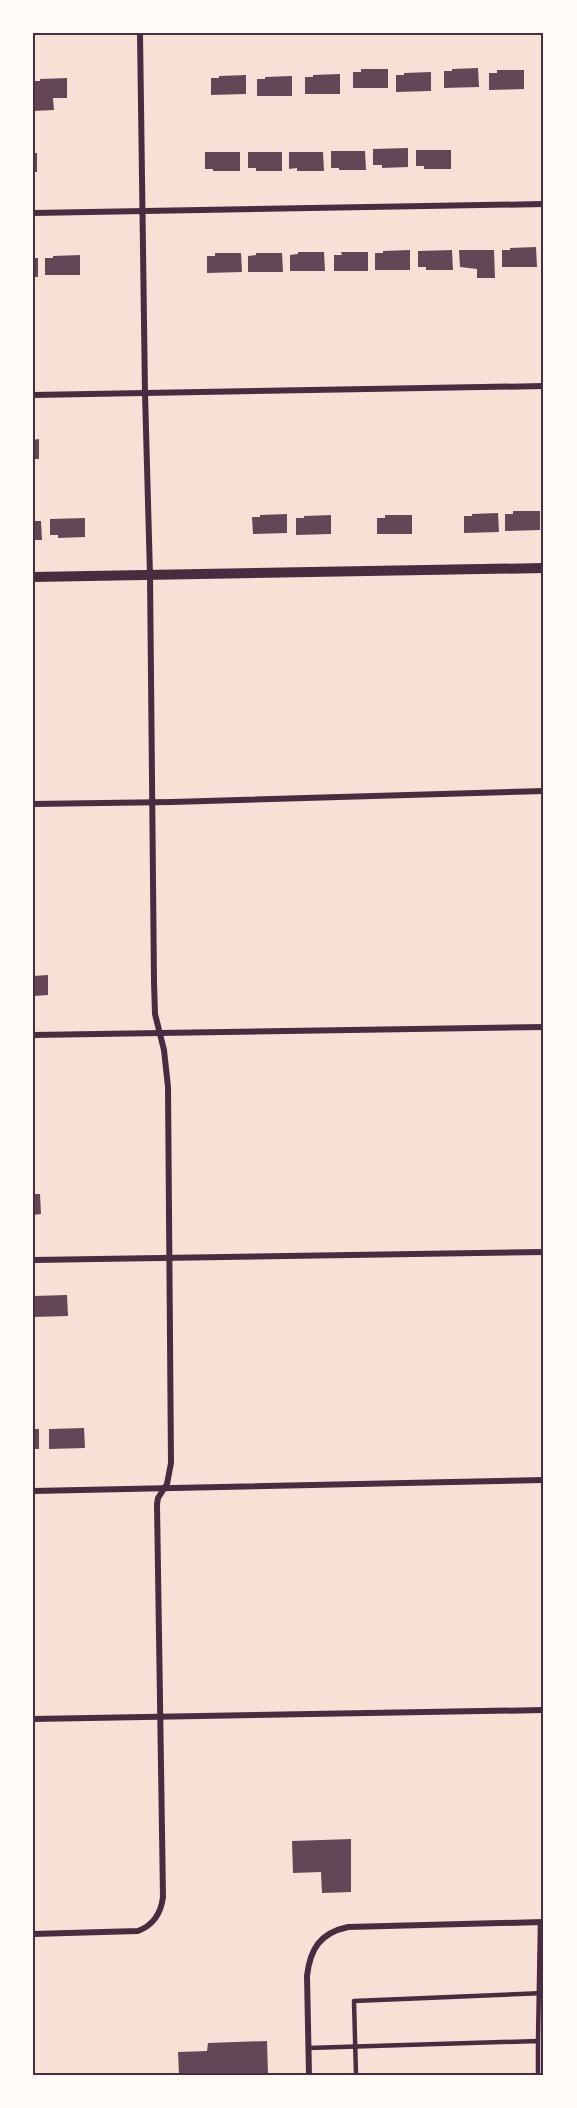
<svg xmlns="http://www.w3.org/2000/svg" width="577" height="2108" viewBox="0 0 577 2108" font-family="Barlow,sans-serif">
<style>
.building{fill:#644757}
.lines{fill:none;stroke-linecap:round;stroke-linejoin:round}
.service{stroke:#4a2c40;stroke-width:4.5}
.minor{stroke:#4a2c40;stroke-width:6}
.tertiary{stroke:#4a2c40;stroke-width:10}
.neatline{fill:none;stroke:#4a2c40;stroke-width:2}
</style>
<rect width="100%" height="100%" fill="#f7e1d7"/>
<g class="building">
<path d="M478,68l1,19 -35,1v-17h8v-2z"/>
<path d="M361,69h27v19h-35v-16h8z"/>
<path d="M497,70h27v19l-35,1v-17h8z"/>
<path d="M431,72v19l-35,1v-17h8v-2z"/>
<path d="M340,74v20h-35v-17h8v-2z"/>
<path d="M246,75v19l-35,1v-17h8v-2z"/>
<path d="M292,76v20h-35v-17h8v-2z"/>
<path d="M67,78v20h-14l1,12 -21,1v-30h7v-2z"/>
<path d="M408,148v19l-26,1v-3h-9v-16z"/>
<path d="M416,150h35v19h-27v-3h-8z"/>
<path d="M331,151h34l1,19h-27v-2h-8z"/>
<path d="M205,152h35v19h-27v-2h-8z"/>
<path d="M248,152h34v19h-26v-3h-8z"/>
<path d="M289,152h34l1,19h-27v-3l-8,1z"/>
<rect x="33" y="153" width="4" height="19"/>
<path d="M536,247l1,20h-35v-17h8v-2z"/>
<path d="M410,250v20h-35v-17h8v-2z"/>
<path d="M452,250l1,20h-27v-3h-8v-16z"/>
<path d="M459,250h35l1,28h-18v-9l-17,-2z"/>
<path d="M298,252h26l1,19h-35v-16l8,-1z"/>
<path d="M341,252h27v19h-34v-16h8z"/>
<path d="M215,253h26l1,19 -35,1v-17h8z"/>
<path d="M256,253h26l1,19h-35v-16l8,-1z"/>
<path d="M80,255v20h-35v-17h8v-2z"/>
<rect x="33" y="258" width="5" height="19"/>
<path d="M39,439v20h-6v-19z"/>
<path d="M513,511h27v19l-35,1v-17h8z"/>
<path d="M498,513l1,19 -35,1v-17h8v-2z"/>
<path d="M287,514v19l-34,1 -1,-17h8v-2z"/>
<path d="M331,515v19l-35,1v-17h8v-2z"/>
<path d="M385,515h27v19h-35v-16h8z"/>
<path d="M85,518v19l-27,1v-3h-8v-16z"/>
<path d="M33,521h8l1,19h-9z"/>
<path d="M48,975v20l-15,1v-20z"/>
<path d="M33,1194h7l1,20 -8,1z"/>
<path d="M67,1295l1,21 -35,1v-21z"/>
<path d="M84,1428l1,20 -36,1v-20z"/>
<rect x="33" y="1429" width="6" height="20"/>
<path d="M351,1839v53l-29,1 -1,-21 -28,1 -1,-32z"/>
<path d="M267,2041l1,34h-89l-1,-23 29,-1 1,-8z"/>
</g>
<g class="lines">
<g class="service">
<path d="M538,2041l2,-118"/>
<path d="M308,2048l230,-7v34"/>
<path d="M356,2075l-2,-74 190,-8"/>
</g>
<g class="minor">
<path d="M33,213l511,-9"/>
<path d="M33,395l511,-9"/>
<path d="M33,804l139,-2 372,-11"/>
<path d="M33,1035l511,-8"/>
<path d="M33,1260l511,-8"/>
<path d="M33,1491l511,-11"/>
<path d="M33,1719l511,-9"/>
<path d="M33,1934l105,-3c16,-6 23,-18 25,-34l-6,-393 1,-6 9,-14 4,-21 -3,-376 -4,-37 -9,-36 -1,-32 -4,-407 -5,-182 -5,-360"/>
<path d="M309,2075l-2,-99c3,-27 13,-43 41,-49l196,-5"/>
</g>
<path class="tertiary" d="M33,577l511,-9"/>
</g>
<rect width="577" height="2108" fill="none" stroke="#fffaf5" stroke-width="69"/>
<rect x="34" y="34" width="508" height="2040" class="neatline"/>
</svg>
